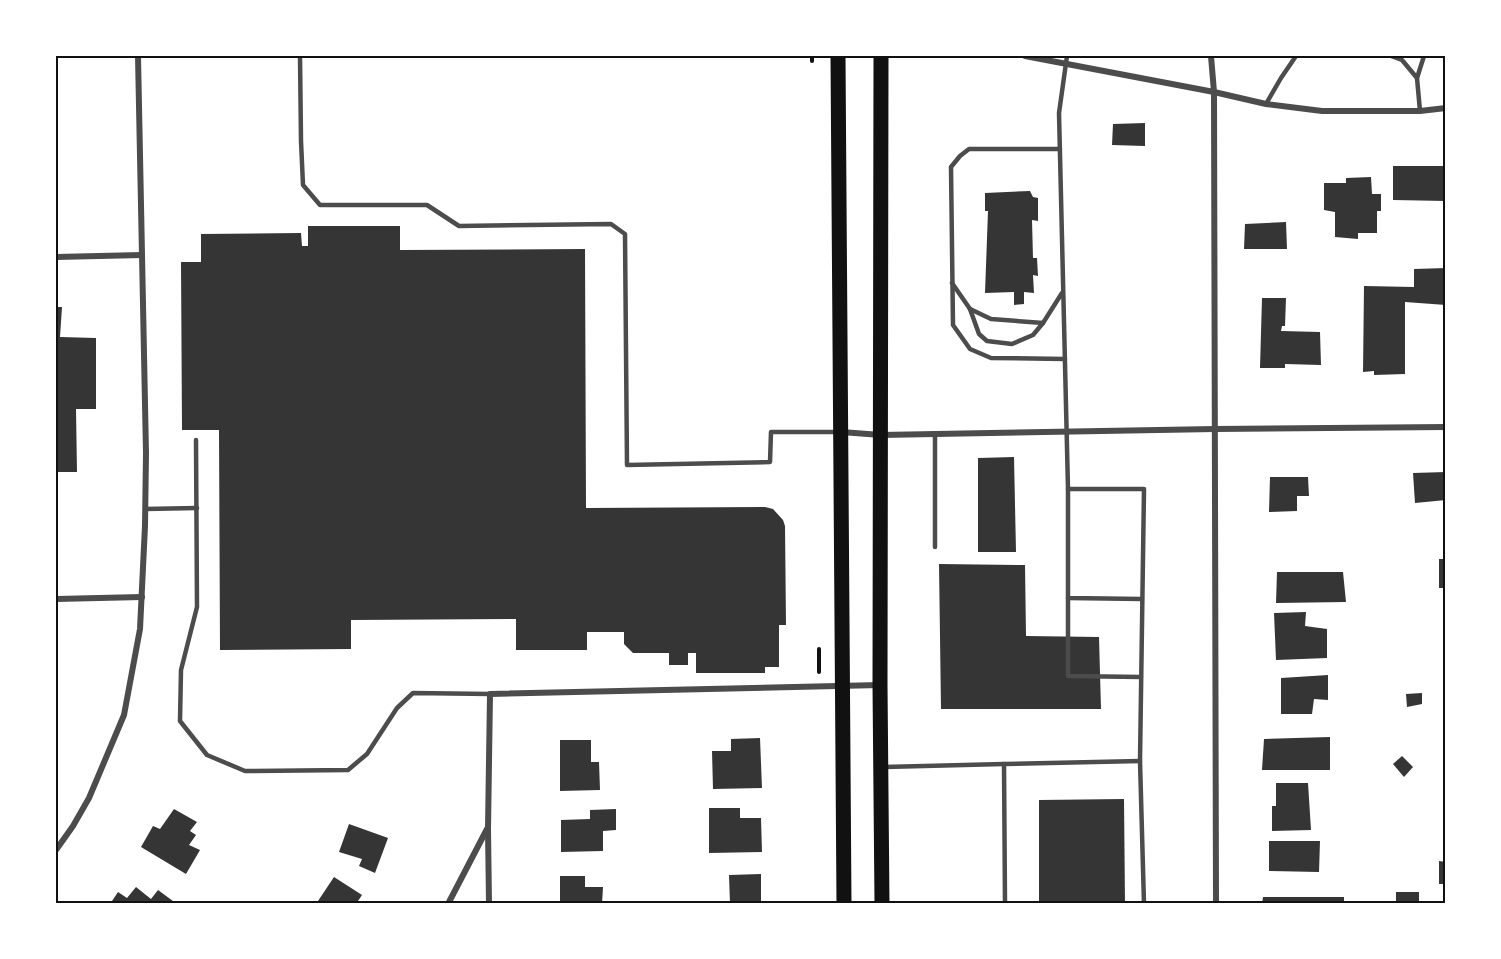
<svg xmlns="http://www.w3.org/2000/svg" width="1501" height="959" viewBox="0 0 1501 959" font-family="Figtree,sans-serif">
<style>
.building{fill:#353535}
.lines{fill:none;stroke-linecap:round;stroke-linejoin:round}
.path{stroke:#111;stroke-width:4}
.service{stroke:#4c4c4c;stroke-width:4.5}
.minor{stroke:#4c4c4c;stroke-width:6}
.primary{stroke:#111;stroke-width:15}
.neatline{fill:none;stroke:#111;stroke-width:2}
</style>
<rect width="100%" height="100%" fill="#fff"/>
<g class="building">
<path d="M1145,123v23l-33,-1 1,-21z"/>
<path d="M1393,166h53v35l-53,-1z"/>
<path d="M1371,177l1,17h9v17h-4v22h-19v6l-23,-2v-25l-11,-2v-27h22v-5z"/>
<path d="M1030,191l3,6 5,1v23l-6,-1 1,38h4l1,18 -5,-1 1,18 -10,-1v12l-10,1v-13l-29,1 3,-82h-3v-18z"/>
<path d="M1286,222l1,27h-43l1,-25z"/>
<path d="M308,226h92v24l185,-1 1,259 179,-1 8,2 10,11 2,6 1,99h-7v42h-14v6h-69v-20h-8v12h-19v-12h-36l-9,-9v-12h-37v18h-71v-31l-165,1v29l-131,1 -1,-220h-37l-1,-168h20v-28l100,-1 1,13h6z"/>
<path d="M1446,268v37l-41,-3v72l-31,1v-4l-11,1 1,-86 50,1v-18z"/>
<path d="M1262,298h24l-1,28h-3l-1,5 39,1 1,33 -36,-1v4h-25z"/>
<path d="M56,307h6l-2,30 36,1v71h-20l1,63h-21z"/>
<path d="M1014,457l2,95h-38v-94z"/>
<path d="M1446,472v28l-31,3 -2,-30z"/>
<path d="M1270,477h38l1,19h-12v15l-28,1z"/>
<rect x="1439" y="559" width="7" height="29"/>
<path d="M939,564l86,1 1,71 73,1 2,72h-160z"/>
<path d="M1277,572h66l3,30 -70,1z"/>
<path d="M1306,612l-1,14 22,3v29l-51,2 -2,-47z"/>
<path d="M1328,675v25l-14,-1 -2,15h-31v-36z"/>
<path d="M1422,693v11l-15,3 -1,-13z"/>
<path d="M1330,737v33h-68l2,-31z"/>
<path d="M760,738l2,50 -49,1 -1,-38h19v-12z"/>
<path d="M560,740h31v22h8l1,28 -40,1z"/>
<path d="M1402,756l11,11 -9,10 -11,-13z"/>
<path d="M1276,783h32l3,47 -39,1v-25h4z"/>
<path d="M1124,799l1,105h-86v-104z"/>
<path d="M709,808h31v10h21l1,34 -53,1z"/>
<path d="M174,809l23,13 -7,9 6,4 -7,10 11,5 -14,24 -45,-27 12,-21 7,3z"/>
<path d="M616,809v21l-13,1v20l-42,1v-32l29,-1v-9z"/>
<path d="M349,824l39,14 -13,35 -16,-7 3,-7 -23,-7z"/>
<path d="M1269,841h51l-1,31 -50,-1z"/>
<path d="M1439,861l7,1v22h-7z"/>
<path d="M761,874v30h-31l-1,-29z"/>
<path d="M560,876h25v11h18l-1,17h-42z"/>
<path d="M334,877l28,18 -6,9h-40z"/>
<path d="M136,887l15,12 7,-9 19,14h-67l8,-12 9,6z"/>
<rect x="1396" y="892" width="23" height="12"/>
<path d="M1263,897h81v7h-82z"/>
</g>
<g class="lines">
<g class="path">
<path d="M812,56v5"/>
<path d="M819,649v23"/>
</g>
<g class="service">
<path d="M300,56l1,85 2,44 17,20h107l32,21 152,-2 14,10 2,231 143,-3 1,-30h67"/>
<path d="M1067,56l-8,57 9,376h76l-4,272 4,143"/>
<path d="M1391,56l11,4 15,18"/>
<path d="M1266,104l15,-26 15,-22"/>
<path d="M1420,111l-3,-33 7,-22"/>
<path d="M1060,149h-91l-9,7 -9,11 2,158 17,24 21,9 74,1"/>
<path d="M952,283l18,26 9,25 8,7 25,3 21,-9 10,-12 19,-30"/>
<path d="M970,309l21,10 52,4"/>
<path d="M935,434v113"/>
<path d="M196,440l1,167 -16,63 -1,51 27,34 38,16 103,-1 19,-16 30,-46 16,-15 77,1"/>
<path d="M1068,489v109l74,1"/>
<path d="M145,509l52,-1"/>
<path d="M1068,598v78l73,1"/>
<path d="M884,767l120,-3"/>
<path d="M1005,904l-1,-140 136,-3"/>
</g>
<g class="minor">
<path d="M1025,56l189,36 52,12 56,7h98l26,-3"/>
<path d="M1211,56l3,36 2,812"/>
<path d="M56,257l86,-2"/>
<path d="M841,432l40,3 334,-6 231,-2"/>
<path d="M56,599l86,-2"/>
<path d="M56,850l17,-24 16,-28 35,-83 16,-86 5,-103 1,-73 -8,-397"/>
<path d="M448,904l39,-75"/>
<path d="M489,904l-1,-75 2,-135 390,-9"/>
</g>
<g class="primary">
<path d="M838,56l6,848"/>
<path d="M881,56l-1,629 2,219"/>
</g>
</g>
<rect width="1501" height="959" fill="none" stroke="#ffffff" stroke-width="114"/>
<rect x="57" y="57" width="1387" height="845" class="neatline"/>
</svg>
